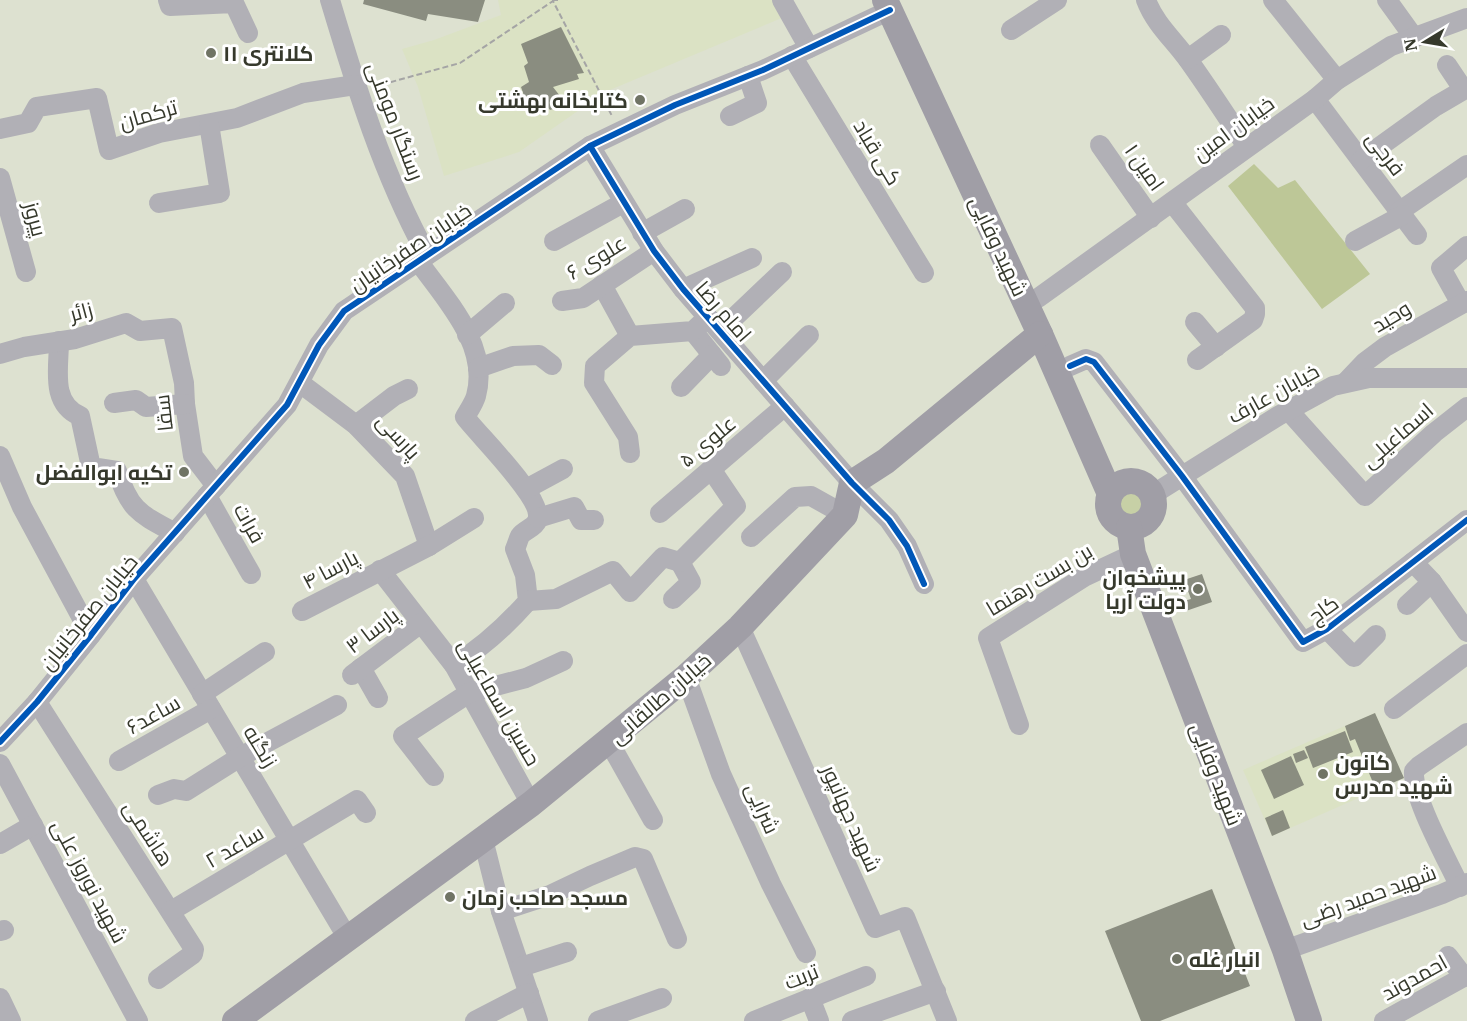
<svg xmlns="http://www.w3.org/2000/svg" width="1467" height="1021" viewBox="0 0 1467 1021" font-family="'IBM Plex Serif',Cairo,serif">
<style>
.built{fill:#dbe2c4}
.green{fill:#c7d0a6}
.forest{fill:#bdc797}
.building{fill:#8a8d80}
.lines{fill:none;stroke-linecap:round;stroke-linejoin:round}
.path{stroke:#a5a5a5;stroke-width:2;stroke-dasharray:6 3;stroke-linecap:butt}
.minor{stroke:#b1b0b6;stroke-width:20}
.major{stroke:#a09ea6;stroke-width:26}
.cycleway-casing{stroke:#fff;stroke-width:10}
.cycleway{stroke:#0057b8;stroke-width:6}
.poi-dot{fill:#707465;stroke:#fff;stroke-width:2}
.labels{text-anchor:middle;dominant-baseline:central;stroke-width:6;stroke-linejoin:round;paint-order:stroke}
.poi-label{font-size:21px;font-weight:bold;fill:#36392c;stroke:#fff;text-anchor:start}
.street-label{font-size:21px;fill:#36392c;stroke:#fff}
</style>
<rect width="100%" height="100%" fill="#dde1d0"/>
<g class="built">
<path d="M498,0h276l10,17 -179,75 -86,60 -75,24 -26,-89 -16,-38 32,-9 67,-25z"/>
<path d="M1375,713l29,65 -132,58 -29,-66z"/>
</g>
<circle class="green" cx="1131" cy="503" r="13"/>
<path class="forest" d="M1254,164l24,24 17,-8 75,94 -48,35 -94,-123z"/>
<g class="building">
<path d="M364,0h121l-7,22 -50,-8 -2,7 -63,-17z"/>
<path d="M561,27l23,46 -7,1 2,5 -26,8 7,9 -8,2 7,9 -9,3 -4,-5 -17,5 -8,-23 8,-5 -5,-16 4,-3 -7,-19z"/>
<path d="M1202,574l10,28 -29,10 -3,-10 11,-3 -7,-19z"/>
<path d="M1375,713l29,65 -28,12 -21,-51 -5,2 -5,-15z"/>
<path d="M1345,731l8,21 -40,16 -8,-21z"/>
<path d="M1304,750l4,8 -12,5 -3,-9z"/>
<path d="M1291,756l13,29 -30,14 -13,-29z"/>
<path d="M1283,810l7,18 -18,8 -7,-18z"/>
<path d="M1212,889l38,97 -90,35h-19l-36,-90z"/>
</g>
<g class="lines">
<g class="path">
<path d="M552,0h8"/>
<path d="M373,87l87,-24 93,-62 59,115"/>
</g>
<g class="minor">
<path d="M168,0l2,6 64,-3 14,30"/>
<path d="M330,0c26,87 53,175 97,255"/>
<path d="M782,0l27,48"/>
<path d="M1146,0c9,24 28,40 43,61 20,28 39,57 58,86"/>
<path d="M1273,0l64,80"/>
<path d="M1387,0l26,36"/>
<path d="M1011,30l46,-30"/>
<path d="M792,56l132,217"/>
<path d="M1188,59l33,-24"/>
<path d="M1447,65l16,24"/>
<path d="M1315,99l102,136"/>
<path d="M730,116l27,-13 -9,-27"/>
<path d="M0,129l28,-6 9,-16 60,-9 12,52 50,-17 78,-15 66,-25 52,-8"/>
<path d="M1100,145l51,73"/>
<path d="M590,146l64,105 29,38 169,194 37,37 18,26 17,38"/>
<path d="M1361,160l75,-54 31,-18"/>
<path d="M0,178l26,94"/>
<path d="M1172,202l83,106v6l-2,6 -56,40"/>
<path d="M159,203l61,-10 -11,-69"/>
<path d="M1400,211l67,-46"/>
<path d="M642,233l43,-24"/>
<path d="M554,241l69,-38"/>
<path d="M1355,241l48,-26"/>
<path d="M418,261c27,38 72,84 58,135 -2,7 -7,14 -11,21 13,18 81,83 72,104 -3,7 -13,9 -17,15 -2,4 -3,9 -5,13l10,26 3,26c-22,25 -45,46 -74,64"/>
<path d="M602,285l28,51"/>
<path d="M683,289l69,-31"/>
<path d="M1038,298l277,-199 22,-19 54,-34 76,-28"/>
<path d="M562,301l21,-3 71,-47"/>
<path d="M1461,304l-20,-36 26,-22"/>
<path d="M1195,322l21,25"/>
<path d="M693,331l28,35"/>
<path d="M720,331l62,-59"/>
<path d="M467,335l38,-32"/>
<path d="M59,341c0,27 -9,62 21,75l11,51 26,4c13,40 23,43 58,62"/>
<path d="M0,354l24,-7 51,-8 51,-16 14,8 32,-3 12,55 1,21 8,52 23,30"/>
<path d="M1070,366l16,-7 8,3 88,114 121,166 24,-13 140,-109"/>
<path d="M478,368l35,-12 26,-1 13,10"/>
<path d="M763,381l46,-46"/>
<path d="M1346,382l19,-20 20,-15 82,-46"/>
<path d="M300,383l56,42 49,51 24,70"/>
<path d="M681,387l31,-32"/>
<path d="M114,403l22,-3 10,7 39,-3"/>
<path d="M1288,410l77,86 69,-63 33,-26"/>
<path d="M356,425l38,-29 14,-7"/>
<path d="M630,453l-2,-16 -34,-54 1,-17 35,-30 63,-5 15,-14"/>
<path d="M0,456l22,51 69,128"/>
<path d="M526,489l37,-20"/>
<path d="M1152,495l126,-79 55,-30 36,-8h98"/>
<path d="M207,496l44,78"/>
<path d="M660,513l125,-107"/>
<path d="M538,518l36,-11 7,13h13"/>
<path d="M751,537l44,-40 16,-1 34,19"/>
<path d="M1413,562l19,20 35,50"/>
<path d="M380,570l74,95 77,139"/>
<path d="M134,579l213,358"/>
<path d="M673,599l18,-17 -11,-20"/>
<path d="M528,601l28,-2 57,-28 17,21 33,-35 17,5 56,-56 -25,-37"/>
<path d="M1407,605l25,-23"/>
<path d="M302,611l127,-65 45,-28"/>
<path d="M740,627l135,301 30,-11 42,104"/>
<path d="M1327,629l27,28 22,-22"/>
<path d="M361,668l17,30"/>
<path d="M352,675l69,-52"/>
<path d="M686,677l35,97 50,110 35,69"/>
<path d="M202,694l63,-42"/>
<path d="M37,702l157,247 -1,5 -35,25"/>
<path d="M1394,709l73,-55"/>
<path d="M1019,725l-31,-87 96,-61 49,-23"/>
<path d="M0,742l37,-40 54,-67 43,-56 153,-174 32,-60 25,-34 246,-165 85,-41 88,-35 127,-60"/>
<path d="M609,742l44,78"/>
<path d="M119,761l92,-52"/>
<path d="M0,764l138,257"/>
<path d="M434,776l-31,-40 66,-43 57,-15 37,-17"/>
<path d="M158,795l16,-6 12,2 54,-34 97,-52"/>
<path d="M483,839l18,72 37,110"/>
<path d="M0,844l33,-19"/>
<path d="M1460,887c-12,-26 -48,-90 -46,-116l5,-5 48,-33"/>
<path d="M171,911l186,-111 9,13"/>
<path d="M501,911l49,-16 40,-19 45,-19 8,2 34,80"/>
<path d="M0,931l4,-1"/>
<path d="M1285,950l157,-56 25,-11"/>
<path d="M1448,956l16,21"/>
<path d="M521,967l46,-15"/>
<path d="M0,998l11,23"/>
<path d="M810,998l9,23"/>
<path d="M475,1021l54,-28"/>
<path d="M598,1021l64,-23"/>
<path d="M754,1021l112,-45"/>
<path d="M852,1021l84,-30"/>
<path d="M1384,1021l83,-46"/>
</g>
<g class="major">
<path d="M885,0l155,334 70,160"/>
<circle cx="1131" cy="504" r="23"/>
<path d="M1129,527l4,27 152,396 24,71"/>
<path d="M235,1021l296,-217 155,-127 54,-50 105,-112 7,-32 34,-22 154,-127"/>
</g>
<defs>
<g id="cycleway">
<path d="M590,146l64,105 29,38 169,194 37,37 18,26 17,38"/>
<path d="M1070,366l16,-7 8,3 88,114 121,166 24,-13 140,-109"/>
<path d="M0,742l37,-40 54,-67 43,-56 153,-174 32,-60 25,-34 246,-165 85,-41 88,-35 127,-60"/>
</g>
</defs>
<use href="#cycleway" class="cycleway-casing"/>
<use href="#cycleway" class="cycleway"/>
</g>
<g class="poi-dot">
<circle cx="211" cy="53" r="6"/>
<circle cx="640" cy="100" r="6"/>
<circle cx="184" cy="472" r="6"/>
<circle cx="1198" cy="589" r="6"/>
<circle cx="1323" cy="774" r="6"/>
<circle cx="450" cy="897" r="6"/>
<circle cx="1177" cy="959" r="6"/>
</g>
<g class="labels">
<g class="poi-label">
<text x="223" y="53">کلانتری ۱۱</text>
<text x="628" y="100" text-anchor="end">کتابخانه بهشتی</text>
<text x="172" y="472" text-anchor="end">تکیه ابوالفضل</text>
<text x="1186" y="577" text-anchor="end">پیشخوان<tspan x="1186" dy="24">دولت آریا</tspan></text>
<text x="1335" y="762">کانون<tspan x="1335" dy="24">شهید مدرس</tspan></text>
<text x="462" y="897">مسجد صاحب زمان</text>
<text x="1189" y="959">انبار غله</text>
</g>
<g class="street-label">
<text transform="translate(148 114) rotate(-16)">ترکمان</text>
<text transform="translate(396 121) rotate(69)">رستگار مومنی</text>
<text transform="translate(1233 128) rotate(-36)">خیابان امین</text>
<text transform="translate(878 152) rotate(59)">کی قباد</text>
<text transform="translate(1386 153) rotate(53)">فرجی</text>
<text transform="translate(1145 167) rotate(55)">امین ۱</text>
<text transform="translate(36 219) rotate(75)">پیروز</text>
<text transform="translate(999 246) rotate(65)">شهید وفایی</text>
<text transform="translate(410 247) rotate(-34)">خیابان صفرخانیان</text>
<text transform="translate(596 257) rotate(-31)">علوی ۶</text>
<text transform="translate(81 311) rotate(-15)">زائر</text>
<text transform="translate(724 311) rotate(49)">امام رضا</text>
<text transform="translate(1391 316) rotate(-31)">وحید</text>
<text transform="translate(1273 393) rotate(-29)">خیابان عارف</text>
<text transform="translate(163 413) rotate(-96)">سقا</text>
<text transform="translate(1397 435) rotate(-41)">اسماعیلی</text>
<text transform="translate(399 436) rotate(48)">پارسی</text>
<text transform="translate(707 441) rotate(-40)">علوی ۵</text>
<text transform="translate(250 523) rotate(61)">فرات</text>
<text transform="translate(330 569) rotate(-28)">پارسا ۴</text>
<text transform="translate(1039 579) rotate(-31)">بن بست رهنما</text>
<text transform="translate(1323 609) rotate(-36)">کاج</text>
<text transform="translate(88 612) rotate(-51)">خیابان صفرخانیان</text>
<text transform="translate(372 630) rotate(-37)">پارسا ۳</text>
<text transform="translate(660 698) rotate(-41)">خیابان طالقانی</text>
<text transform="translate(500 702) rotate(60)">حسین اسماعیلی</text>
<text transform="translate(153 714) rotate(-29)">ساعد۶</text>
<text transform="translate(261 746) rotate(59)">زنگنه</text>
<text transform="translate(1217 774) rotate(69)">شهید وفایی</text>
<text transform="translate(763 808) rotate(66)">شرایی</text>
<text transform="translate(852 818) rotate(66)">شهید جهانپور</text>
<text transform="translate(149 833) rotate(57)">هاشمی</text>
<text transform="translate(234 846) rotate(-30)">ساعد ۲</text>
<text transform="translate(90 881) rotate(62)">شهید نوروز علی</text>
<text transform="translate(1368 895) rotate(-20)">شهید حمید رضی</text>
<text transform="translate(801 976) rotate(-22)">تربت</text>
<text transform="translate(1414 977) rotate(-29)">احمدوند</text>
</g>
</g>
<g transform="translate(1425 42) rotate(259)" stroke="#ffffff" stroke-width="4.5" paint-order="stroke">
<path d="M0-4.5L10 22L0 15L-10 22Z" fill="#36392c"/>
<text y="-9" font-size="16" font-weight="bold" text-anchor="middle" fill="#36392c">N</text>
</g>
</svg>
